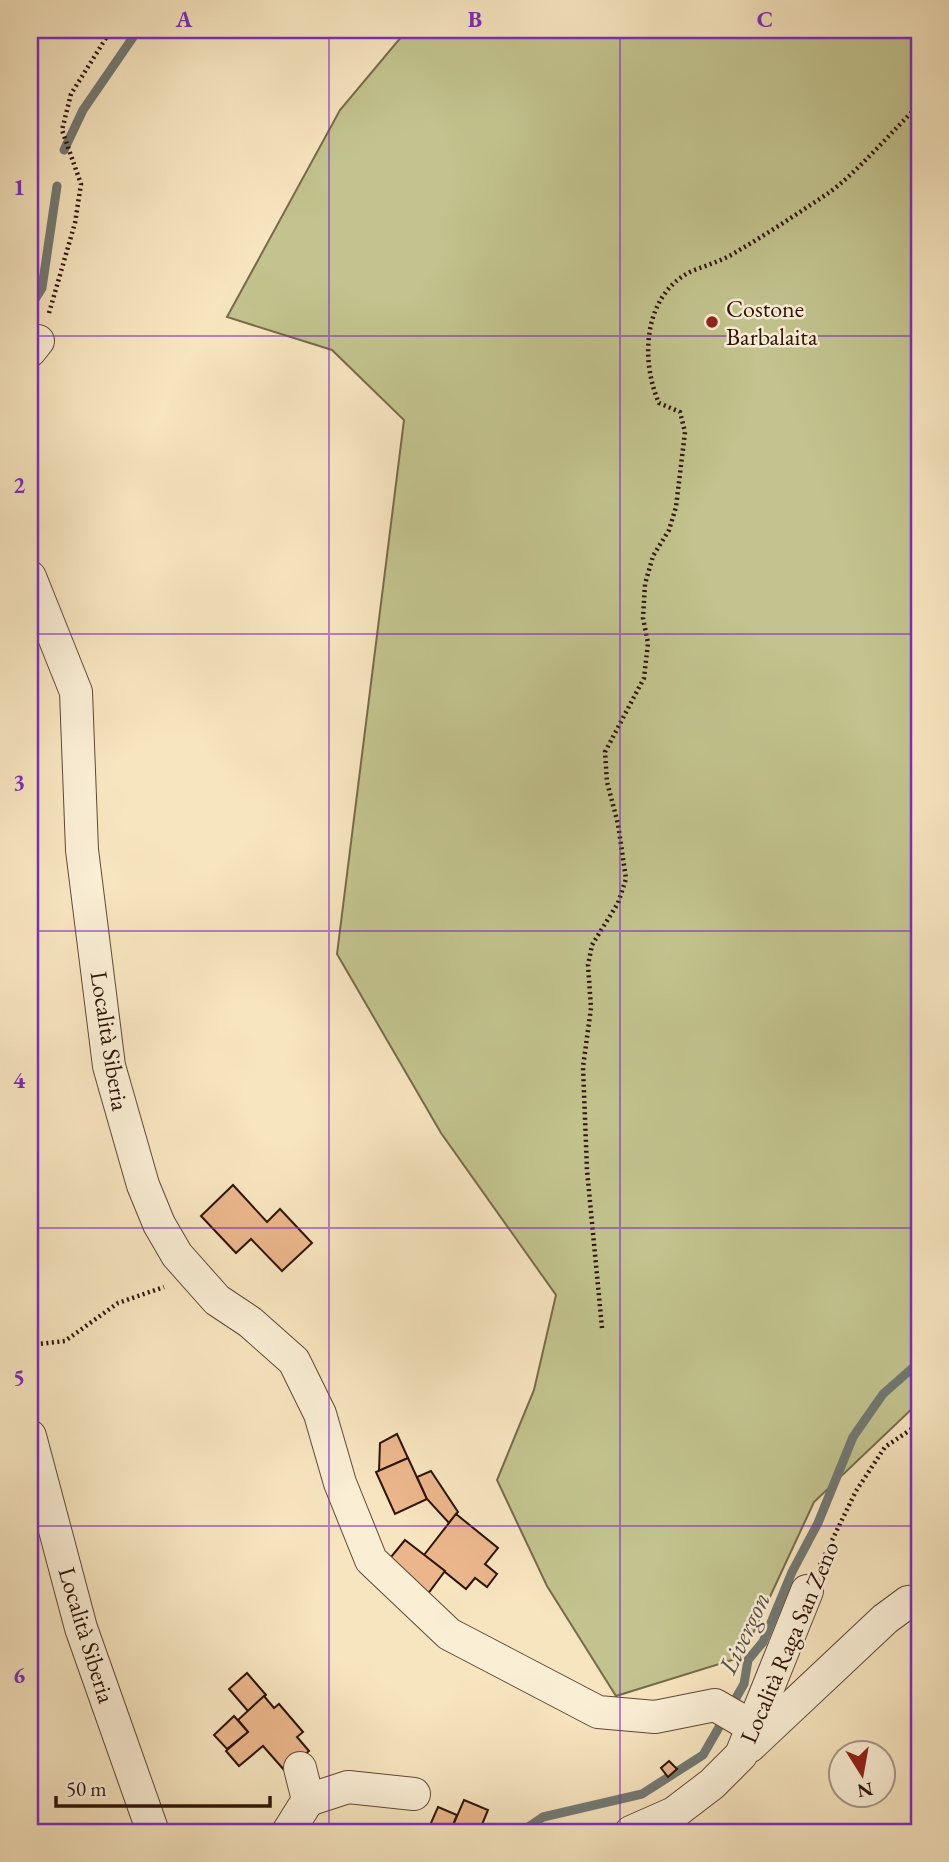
<svg xmlns="http://www.w3.org/2000/svg" width="949" height="1862" viewBox="0 0 949 1862" font-family="'EB Garamond',serif">
<style>
.green{fill:#c2c38e;stroke:#776b4a;stroke-width:2}
.lines{fill:none;stroke-linecap:round;stroke-linejoin:round}
.stream{stroke:#727973;stroke-width:9}
.building{fill:#ebb68b;stroke:#2c1307;stroke-width:2}
.street-casing{stroke:#5f4835;stroke-width:34}
.path{stroke:#2c1307;stroke-width:4.5;stroke-dasharray:2 3.5;stroke-linecap:butt}
.street{stroke:#faeed5;stroke-width:32}
.grid{fill:none;stroke:#7b2cbf;stroke-width:2;stroke-opacity:0.55}
.poi-dot{fill:#8f2418;stroke:#faeed5;stroke-width:2.5}
.labels{text-anchor:middle;dominant-baseline:central;stroke-width:5;stroke-linejoin:round;paint-order:stroke}
.poi-label{font-size:24px;fill:#2c1307;stroke:#faeed5;text-anchor:start}
.street-label{font-size:24px;fill:#2c1307;stroke:#faeed5}
.water-label{font-size:26px;font-style:italic;fill:#554e46;stroke:#faeed5}
.neatline{fill:none;stroke:#7b2cbf;stroke-width:2.5}
.grid-label{font-size:23px;text-anchor:middle;font-weight:bold;fill:#7b2cbf}
</style>
<rect width="100%" height="100%" fill="#f7e5bf"/>
<filter id="stains"><feTurbulence type="fractalNoise" baseFrequency=".00286" numOctaves="4"/><feColorMatrix values="0 0 0 0 .2 0 0 0 0 .09 0 0 0 0 .02 0 0 0 .5 -.17"/></filter>
<radialGradient id="worn" r=".72"><stop offset=".6" stop-color="#630" stop-opacity="0"/><stop offset="1" stop-color="#630" stop-opacity=".3"/></radialGradient>
<path class="green" d="M407,30h512v1367l-4,9 -101,96 -72,155 -126,39 -69,-110 -50,-106 37,-90 22,-95 -115,-162 -104,-179 67,-534 -72,-70 -105,-33 113,-207z"/>
<g class="lines">
<g class="stream">
<path d="M64,150l19,-40 55,-80"/>
<path d="M30,307l12,-19 15,-102"/>
<path d="M521,1832l22,-15 99,-23 61,-39 41,-71 4,-24 15,-18 29,-70 26,-49 35,-86 30,-43 34,-30 2,-8"/>
</g>
</g>
<g class="building">
<path d="M233,1185l34,37 13,-13 32,34 -30,28 -31,-32 -15,14 -35,-37z"/>
<path d="M397,1434l11,24 -29,13 1,-28z"/>
<path d="M408,1458l19,41 -32,15 -19,-42z"/>
<path d="M431,1471l27,41 -9,11 -22,-24 -10,-22z"/>
<path d="M456,1514l42,34 -13,16 12,10 -10,13 -12,-9 -9,11 -42,-34z"/>
<path d="M405,1540l40,31 -18,24 -41,-32z"/>
<path d="M247,1673l19,22 -18,16 -19,-22z"/>
<path d="M264,1696l10,12 5,-4 24,28 -6,5 12,14 -24,20 -22,-25 -24,20 -13,-15 22,-19 -10,-12z"/>
<path d="M234,1716l14,16 -21,17 -13,-14z"/>
<path d="M669,1761l8,8 -9,8 -7,-9z"/>
<path d="M464,1800l24,10 -9,22h-29z"/>
<path d="M438,1807l19,8 -7,17h-23z"/>
</g>
<g class="lines">
<defs>
<g id="street">
<path d="M30,351l8,-10"/>
<path d="M30,577l46,115 6,158 27,216 34,119 16,39 18,31 40,45 33,22 44,39 26,53 20,69 31,77 78,74 149,78 57,5 60,-12 38,22"/>
<path d="M30,1436l51,192 72,204"/>
<path d="M750,1746l135,-127 23,-17 11,-1"/>
<path d="M308,1800l40,-13 66,7"/>
<path d="M288,1832l20,-32 -8,-32"/>
<path d="M631,1832l43,-19 38,-29 29,-29 66,-164"/>
</g>
</defs>
<use href="#street" class="street-casing"/>
<g class="path">
<path d="M49,313l26,-90 6,-39 -19,-54 9,-36 40,-64"/>
<path d="M602,1328l-15,-158 -4,-103 8,-59 -3,-43 4,-20 26,-42 8,-24 -8,-55 -11,-42 -2,-30 39,-74 4,-35 -5,-25 2,-34 8,-28 16,-26 7,-23 9,-75 -5,-20 -21,-9c-19,-43 -16,-109 33,-132 15,-6 30,-10 44,-19 31,-18 61,-38 91,-58 28,-19 66,-64 92,-89"/>
<path d="M30,1345l35,-4 53,-38 46,-16"/>
<path d="M820,1565l36,-74 29,-44 34,-23"/>
</g>
<use href="#street" class="street"/>
</g>
<path class="grid" d="M329,30v1802M620,30v1802M30,336h889M30,634h889M30,931h889M30,1228h889M30,1526h889"/>
<circle class="poi-dot" cx="712" cy="322" r="7"/>
<g class="labels">
<g class="poi-label">
<text x="726" y="308">Costone<tspan x="726" dy="28">Barbalaita</tspan></text>
</g>
<g class="street-label">
<text transform="translate(110 1041) rotate(81)">Località Siberia</text>
<text transform="translate(87 1635) rotate(73)">Località Siberia</text>
<text transform="translate(789 1642) rotate(-67)">Località Raga San Zeno</text>
</g>
<g class="water-label">
<text transform="translate(744 1633) rotate(-65)">Livergon</text>
</g>
</g>
<rect width="949" height="1862" fill="none" stroke="#f7e5bf" stroke-width="77"/>
<g transform="translate(862 1774) rotate(169)"><circle r="33" fill="#faeed5" stroke="#a89683" stroke-width="2"/>
<path d="M0-5L12 26L0 18L-12 26Z" fill="#8f2418"/>
<text y="-10" font-size="19" font-weight="bold" text-anchor="middle" fill="#2c1307">N</text>
</g>
<path d="M56 1796v10h214v-10" fill="none" stroke="#2c1307" stroke-width="3.5"/>
<text x="66" y="1796" font-size="21" fill="#2c1307" stroke="#faeed5" stroke-width="5" paint-order="stroke">50 m</text>
<rect x="38" y="38" width="873" height="1786" class="neatline"/>
<g class="grid-label">
<text x="184" y="27">A</text>
<text x="475" y="27">B</text>
<text x="765" y="27">C</text>
<text x="19" y="195">1</text>
<text x="19" y="493">2</text>
<text x="19" y="790">3</text>
<text x="19" y="1088">4</text>
<text x="19" y="1385">5</text>
<text x="19" y="1683">6</text>
</g>
<rect width="100%" height="100%" filter="url(#stains)"/>
<rect width="100%" height="100%" fill="url(#worn)"/>
</svg>
